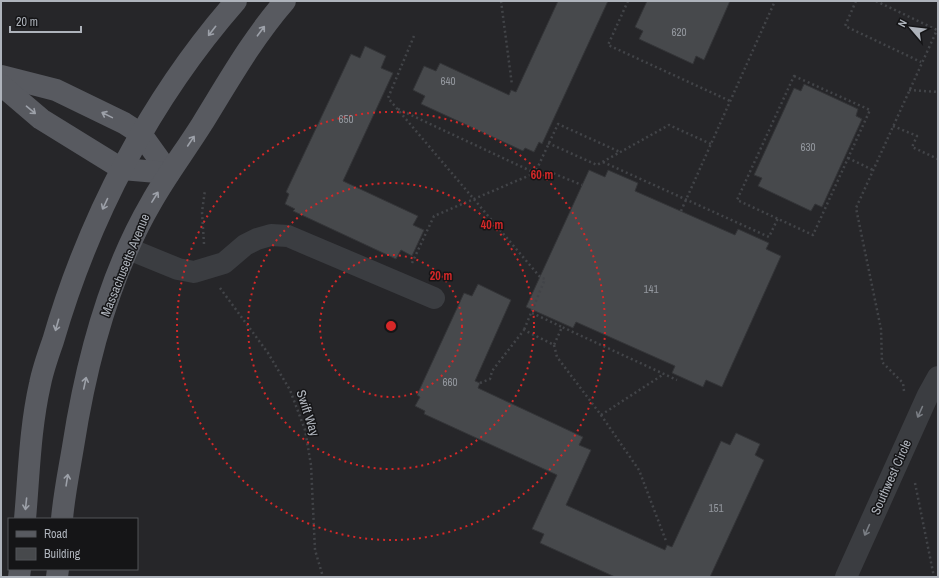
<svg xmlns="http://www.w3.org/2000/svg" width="939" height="578" viewBox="0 0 939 578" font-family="'Archivo Narrow',sans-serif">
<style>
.built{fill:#262629;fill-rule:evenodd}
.building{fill:#47494c;stroke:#343538}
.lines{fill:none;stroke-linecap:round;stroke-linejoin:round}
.path{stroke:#424448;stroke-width:2.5;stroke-dasharray:2 3;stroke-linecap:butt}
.minor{stroke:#3b3d41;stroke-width:22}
.major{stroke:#585a60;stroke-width:22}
.oneway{stroke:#9da1a9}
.oneway2{stroke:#7a7e84}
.ring{fill:none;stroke:#d62828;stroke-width:2;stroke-dasharray:2 4}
.labels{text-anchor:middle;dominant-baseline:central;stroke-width:3;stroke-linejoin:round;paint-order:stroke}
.number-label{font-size:11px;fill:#94989f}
.street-label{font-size:13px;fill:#aeb3bb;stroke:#151517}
.centre{fill:#d62828;stroke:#151517;stroke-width:2}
.ring-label{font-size:12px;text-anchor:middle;font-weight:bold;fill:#d62828;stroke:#151517;stroke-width:3;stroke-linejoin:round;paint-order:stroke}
</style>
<rect width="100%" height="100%" fill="#1a1a1c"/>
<path class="built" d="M1,1h937v576h-937zM9,519h128v50h-128z"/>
<g class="building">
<path d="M558,1h50l-66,143 -3,-2 -5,10 -9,-4 -2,3 -102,-47 4,-8 -12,-6 11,-24 12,5 4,-8 69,32 2,-5 5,2z"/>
<path d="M647,1h83l-26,59 -8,-4 -3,8 -54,-25 4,-8 -8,-4z"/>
<path d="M365,46l21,10 -5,12 12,5 -50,108 75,35 -5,9 11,5 -12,26 -11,-6 -5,9 -103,-48 2,-2 -10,-5 4,-10 -3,-2 65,-138 9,4z"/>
<path d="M804,84l54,25 -2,7 6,3 -40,88 -7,-3 -4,7 -53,-25 4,-8 -8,-3 40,-87 7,3z"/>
<path d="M589,170l16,7 3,-7 30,13 -3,8 100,44 3,-6 31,14 -3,6 15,7 -59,131 -16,-7 -3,7 -31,-14 3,-7 -99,-44 -3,6 -47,-21z"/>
<path d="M478,284l33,16 -36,81 5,2 -2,5 105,49 -4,8 12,5 -25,55 99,45 2,-5 5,2 49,-106 9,4 6,-12 24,11 -5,11 9,5 -54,117h-95l-75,-34 4,-9 -12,-5 25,-54 -133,-61 1,-3 -10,-5 5,-9 -3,-2 47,-102 8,3z"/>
</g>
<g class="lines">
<g class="path">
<path d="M501,1l11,84"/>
<path d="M628,1l-20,44 122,56"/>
<path d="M856,1l-11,25 76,36"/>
<path d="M876,1l61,29"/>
<path d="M414,36l-26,62 152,179 5,2 -21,51"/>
<path d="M794,76l76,34 -57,125 -76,-35z"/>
<path d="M909,90l29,2"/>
<path d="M398,109l137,64 15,-1 32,13"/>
<path d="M893,126l24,10 -5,11 26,12"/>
<path d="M548,143l49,22 72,-40 42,19"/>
<path d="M848,158l25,12"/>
<path d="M603,162l166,75 9,-19"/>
<path d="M681,211l94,-210"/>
<path d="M204,244l-2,-32 3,-22"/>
<path d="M412,263l22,-47 101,-43 23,-49 62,28"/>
<path d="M220,288l48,65 22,37 15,40 6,35 4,85 8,27"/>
<path d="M532,313l30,14"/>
<path d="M554,345l3,12 44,58 38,55 27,71"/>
<path d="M480,383l10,-4 2,-8 32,-41 30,15 8,-18 115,53"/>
<path d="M904,391l-1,-8 -21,-21 -1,-33 -25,-121 81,-178"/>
<path d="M601,415l63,-41"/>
<path d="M915,483l19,94"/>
</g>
<g class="minor">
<path d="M129,249l49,20 16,3 30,-9 21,-18 12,-6 14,-4 17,1 146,62"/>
<path d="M846,577l82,-182 10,-18"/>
</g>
<g class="major">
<path d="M1,76l55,14 68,33 17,11 28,39"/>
<path d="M1,85l40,34 81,50 47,4"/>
<path d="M25,519c4,-45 5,-91 15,-135 3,-15 8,-29 13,-43 36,-124 98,-243 183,-340"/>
<path d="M62,519c2,-24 7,-48 11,-72 13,-84 35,-170 78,-244 15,-27 34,-52 51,-79 26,-42 50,-85 83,-123"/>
<path d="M19,577l1,-8"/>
<path d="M57,577l1,-8"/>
</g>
</g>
<defs><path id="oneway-shaft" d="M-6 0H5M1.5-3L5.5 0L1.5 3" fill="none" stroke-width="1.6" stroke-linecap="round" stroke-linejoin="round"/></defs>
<g class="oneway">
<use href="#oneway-shaft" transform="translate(212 31) rotate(128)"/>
<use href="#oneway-shaft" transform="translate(261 31) rotate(-53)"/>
<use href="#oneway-shaft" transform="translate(31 110) rotate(40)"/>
<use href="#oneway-shaft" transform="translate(107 115) rotate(-154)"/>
<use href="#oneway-shaft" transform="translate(191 141) rotate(-56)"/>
<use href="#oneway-shaft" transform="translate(155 197) rotate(-58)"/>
<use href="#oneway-shaft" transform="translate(105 204) rotate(115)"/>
<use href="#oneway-shaft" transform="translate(57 325) rotate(106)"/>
<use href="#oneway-shaft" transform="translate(85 383) rotate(-78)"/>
<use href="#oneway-shaft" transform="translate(67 480) rotate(-81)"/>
<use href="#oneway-shaft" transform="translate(26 504) rotate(96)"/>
</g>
<g class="oneway2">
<use href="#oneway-shaft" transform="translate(920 412) rotate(114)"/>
<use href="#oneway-shaft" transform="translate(867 530) rotate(114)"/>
</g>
<g class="ring">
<circle cx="391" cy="326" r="71"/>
<circle cx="391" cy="326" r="143"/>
<circle cx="391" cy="326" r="214"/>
</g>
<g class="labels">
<g class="number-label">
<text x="679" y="32">620</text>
<text x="448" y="81">640</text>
<text x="346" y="119">650</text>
<text x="808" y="147">630</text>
<text x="651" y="289">141</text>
<text x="450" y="382">660</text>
<text x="716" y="508">151</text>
</g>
<g class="street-label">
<text transform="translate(125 265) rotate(-68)">Massachusetts Avenue</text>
<text transform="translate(308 413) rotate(72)">Swift Way</text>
<text transform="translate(891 477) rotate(-66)">Southwest Circle</text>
</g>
</g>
<circle cx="391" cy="326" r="6" class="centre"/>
<g class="ring-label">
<text x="542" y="179">60 m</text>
<text x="492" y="229">40 m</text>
<text x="441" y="280">20 m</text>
</g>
<rect width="939" height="578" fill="none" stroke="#aeb3bb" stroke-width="4"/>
<rect x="8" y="518" width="130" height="52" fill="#151517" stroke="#525459"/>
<rect x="16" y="531" width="20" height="6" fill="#585a60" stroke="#525459"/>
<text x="44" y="538" font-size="12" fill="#aeb3bb">Road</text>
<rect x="16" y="548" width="20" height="12" fill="#47494c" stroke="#525459"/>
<text x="44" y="558" font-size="12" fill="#aeb3bb">Building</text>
<g transform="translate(911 28) rotate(298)" stroke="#151517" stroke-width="3" paint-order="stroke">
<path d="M0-3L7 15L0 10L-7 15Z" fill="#aeb3bb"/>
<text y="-6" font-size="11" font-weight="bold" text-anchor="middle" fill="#aeb3bb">N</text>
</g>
<path d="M10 26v6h71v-6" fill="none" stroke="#aeb3bb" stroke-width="2"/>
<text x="16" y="26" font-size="12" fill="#aeb3bb" stroke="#151517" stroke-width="3" paint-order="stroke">20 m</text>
</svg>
